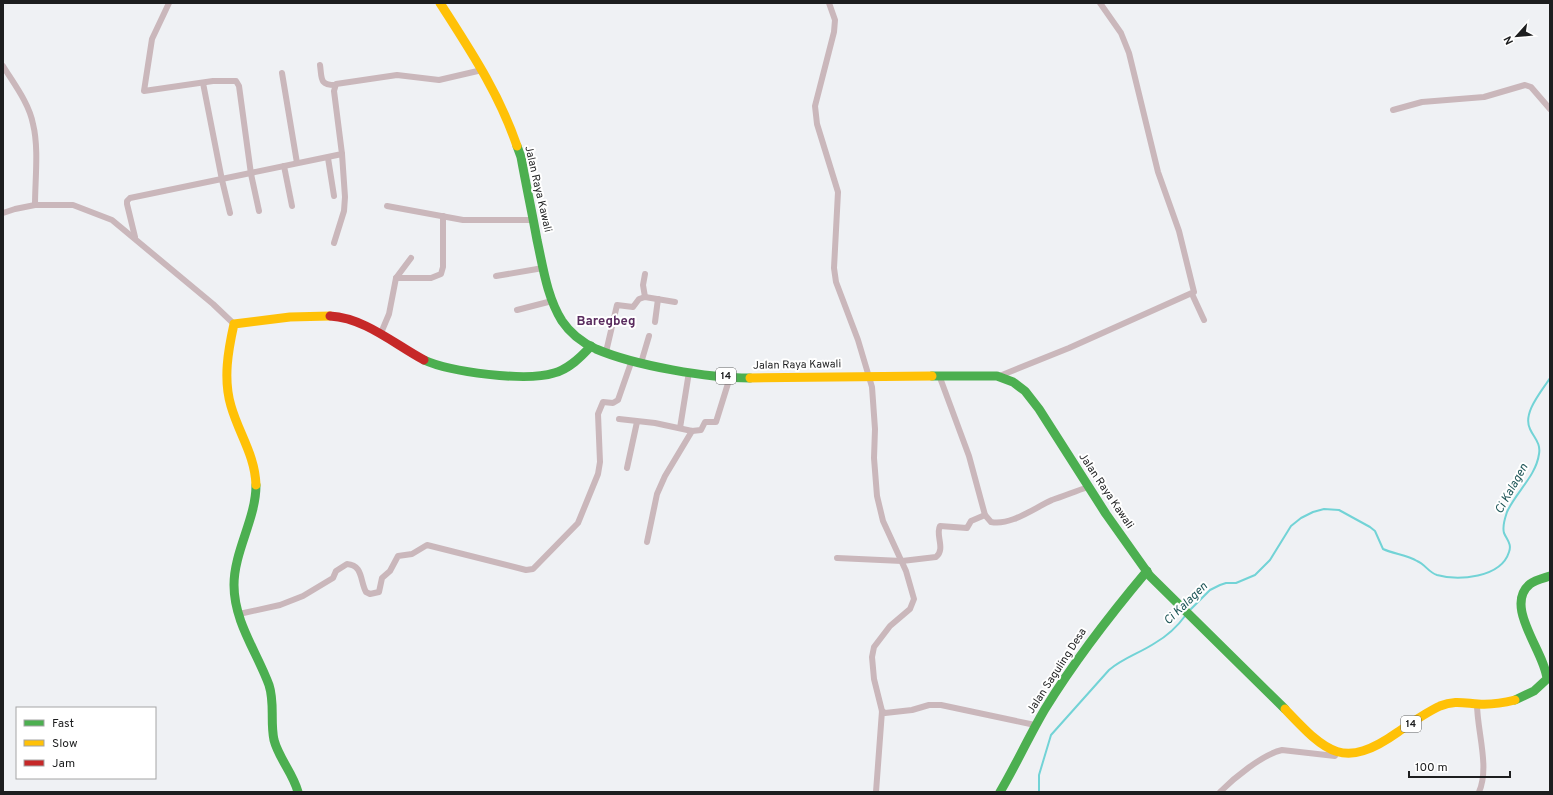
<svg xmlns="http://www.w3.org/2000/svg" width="1553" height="795" viewBox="0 0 1553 795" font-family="Overpass,sans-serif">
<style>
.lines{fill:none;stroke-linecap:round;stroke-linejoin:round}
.stream{stroke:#72d3d6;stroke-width:2}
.street{stroke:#cab7bb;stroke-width:6}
.fast{stroke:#4caf50;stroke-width:9}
.slow{stroke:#ffc107;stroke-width:9}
.jam{stroke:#c62828;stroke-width:9}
.labels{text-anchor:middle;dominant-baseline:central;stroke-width:4;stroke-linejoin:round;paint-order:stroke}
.shield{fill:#fff;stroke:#616262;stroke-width:1}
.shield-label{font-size:10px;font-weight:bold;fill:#1d1e1f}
.street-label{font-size:11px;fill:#1d1e1f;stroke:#fff}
.water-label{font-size:12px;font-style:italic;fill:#1c5456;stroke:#fff}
.quarter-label{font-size:13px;font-weight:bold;fill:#592b5e;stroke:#fff}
</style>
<rect width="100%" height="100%" fill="#eff1f4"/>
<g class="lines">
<g class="stream">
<path d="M1191,609l19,-19 10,-5 6,-2h10l19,-8 15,-15 21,-34 10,-8 12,-6 11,-3 15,1 31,17 5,4 8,18c11,5 24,6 34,12 8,3 11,11 20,14 21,6 64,3 72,-23 3,-8 -2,-12 -5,-19 -2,-7 1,-15 3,-21 9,-20 29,-36 32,-58 2,-11 -5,-16 -9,-25 -8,-16 12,-38 20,-51"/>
<path d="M1039,792v-17l12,-40 58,-65c14,-12 31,-17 46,-27 12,-7 22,-16 30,-27"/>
</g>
<g class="street">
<path d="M169,3l-17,36 -8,52 69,-10h23l3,5 12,88 8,37"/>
<path d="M829,3l6,17 -1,12 -19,74 2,18 21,68 -4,76 2,14 22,58 14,47 3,42 -1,29 3,38 6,25 23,50 8,28 -4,10 -20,17 -16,21 -2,10 2,22 8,32 -6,81"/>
<path d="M320,65c2,13 -1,20 15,20"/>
<path d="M3,66c11,18 26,37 30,58 6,24 2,56 2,81l-20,4 -12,4"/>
<path d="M282,73l15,90"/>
<path d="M203,83l19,97 8,33"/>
<path d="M1393,110l29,-8 62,-5 41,-12 6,2 19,22"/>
<path d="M328,158l6,38"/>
<path d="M284,166l8,40"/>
<path d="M35,205h38l39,15 101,84 21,20"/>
<path d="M387,206l76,14h71"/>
<path d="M135,237l-8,-33v-3l3,-3 212,-44 -8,-63 2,-7 61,-9 42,5 43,-10"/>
<path d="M334,243l10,-32 1,-14 -3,-43"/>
<path d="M496,276l47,-8"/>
<path d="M396,278h35l10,-4 2,-7v-51"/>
<path d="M1192,294l12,26"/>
<path d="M645,297l-2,-12 2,-11"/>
<path d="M517,310l35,-9"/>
<path d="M655,322l3,-23"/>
<path d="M381,333l8,-19 7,-36 15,-20"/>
<path d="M606,352l11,-47 16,2 6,-8 6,-2 30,5"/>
<path d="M641,363l8,-27"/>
<path d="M939,375l30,81 16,59 6,7c20,4 43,-14 61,-22 12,-4 24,-9 36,-13"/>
<path d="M1002,375l67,-27 125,-56 -15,-61 -21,-59 -29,-119 -8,-20 -21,-30"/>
<path d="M619,419l36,4 37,8 9,-1 4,-8h11l14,-45"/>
<path d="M680,428l9,-56"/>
<path d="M627,468l10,-46"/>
<path d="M647,542l10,-48 8,-18 27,-45"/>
<path d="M837,558l65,3 34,-4c10,-8 -1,-22 4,-31l27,2 4,-7 14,-6"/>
<path d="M239,614l41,-9 23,-9 30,-18 3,-7 11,-7c16,1 13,17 19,28l4,2 9,-2 3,-14 8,-7 8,-15 14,-2 15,-9 99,25 7,-1 45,-46 20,-49 2,-12 -2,-48 5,-12 10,1 5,-3 14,-40"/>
<path d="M1477,704c0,27 13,63 2,88"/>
<path d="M882,711l3,2 27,-3 17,-5h12l94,20"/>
<path d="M1220,792c14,-14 43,-38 62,-42l53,6"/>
</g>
<g class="fast">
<path d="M517,146l4,11c5,28 11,55 16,83 6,27 10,57 25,81 8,12 21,22 34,28 40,17 112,29 154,29"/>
<path d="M424,360c26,12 102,22 130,13 15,-4 27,-16 37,-27"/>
<path d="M932,376h65l16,6 12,9 14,18 67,105 44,62 135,133"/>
<path d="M256,485c0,34 -22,66 -22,100 0,37 23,67 35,100 6,18 1,37 5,55 5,19 19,33 24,52"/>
<path d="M1515,700l19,-9 13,-12c-2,-27 -44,-73 -17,-95 5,-4 14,-6 20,-8"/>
<path d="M1000,792c16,-27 29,-56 45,-83 30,-49 65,-94 102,-138"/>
</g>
<g class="slow">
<path d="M440,3c30,47 59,90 77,143"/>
<path d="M750,378l182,-2"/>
<path d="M256,485c-1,-30 -17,-51 -25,-79 -8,-27 -3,-55 3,-82l56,-7 40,-1"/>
<path d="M1285,709c41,43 58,62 113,23 13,-9 27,-19 42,-26 14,-6 24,-3 38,-2 13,1 25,-1 37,-4"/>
</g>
<path class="jam" d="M330,316c35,2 64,28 94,44"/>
</g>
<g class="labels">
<g class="shield">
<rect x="716" y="368" width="20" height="16" rx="3"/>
<rect x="1401" y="716" width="20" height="16" rx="3"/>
</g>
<g class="shield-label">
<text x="726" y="376">14</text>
<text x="1411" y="724">14</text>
</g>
<g class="street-label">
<text transform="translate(538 189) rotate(77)">Jalan Raya Kawali</text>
<text transform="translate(797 365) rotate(-1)">Jalan Raya Kawali</text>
<text transform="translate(1106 491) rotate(56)">Jalan Raya Kawali</text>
<text transform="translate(1057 671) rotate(-57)">Jalan Saguling Desa</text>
</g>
<g class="water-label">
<text transform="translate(1512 489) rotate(-61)">Ci Kalagen</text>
<text transform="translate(1186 604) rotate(-44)">Ci Kalagen</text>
</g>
<g class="quarter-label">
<text x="606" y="322">Baregbeg</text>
</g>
</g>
<rect width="1553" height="795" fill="none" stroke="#1d1e1f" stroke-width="8"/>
<rect x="16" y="707" width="140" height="72" fill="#ffffff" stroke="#a5a5a5"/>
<rect x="24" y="720" width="20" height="6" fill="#4caf50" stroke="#a5a5a5"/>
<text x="52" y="727" font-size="12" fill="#1d1e1f">Fast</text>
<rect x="24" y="740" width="20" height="6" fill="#ffc107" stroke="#a5a5a5"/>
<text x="52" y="747" font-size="12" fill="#1d1e1f">Slow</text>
<rect x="24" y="760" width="20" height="6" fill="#c62828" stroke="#a5a5a5"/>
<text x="52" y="767" font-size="12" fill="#1d1e1f">Jam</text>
<g transform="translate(1517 36) rotate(243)" stroke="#ffffff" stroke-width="3" paint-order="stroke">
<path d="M0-3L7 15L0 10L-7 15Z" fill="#1d1e1f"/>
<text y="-6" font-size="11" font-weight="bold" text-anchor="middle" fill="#1d1e1f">N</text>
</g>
<path d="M1409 771v6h101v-6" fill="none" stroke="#1d1e1f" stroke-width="2"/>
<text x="1415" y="771" font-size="12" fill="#1d1e1f" stroke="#ffffff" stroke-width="3" paint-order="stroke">100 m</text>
</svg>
